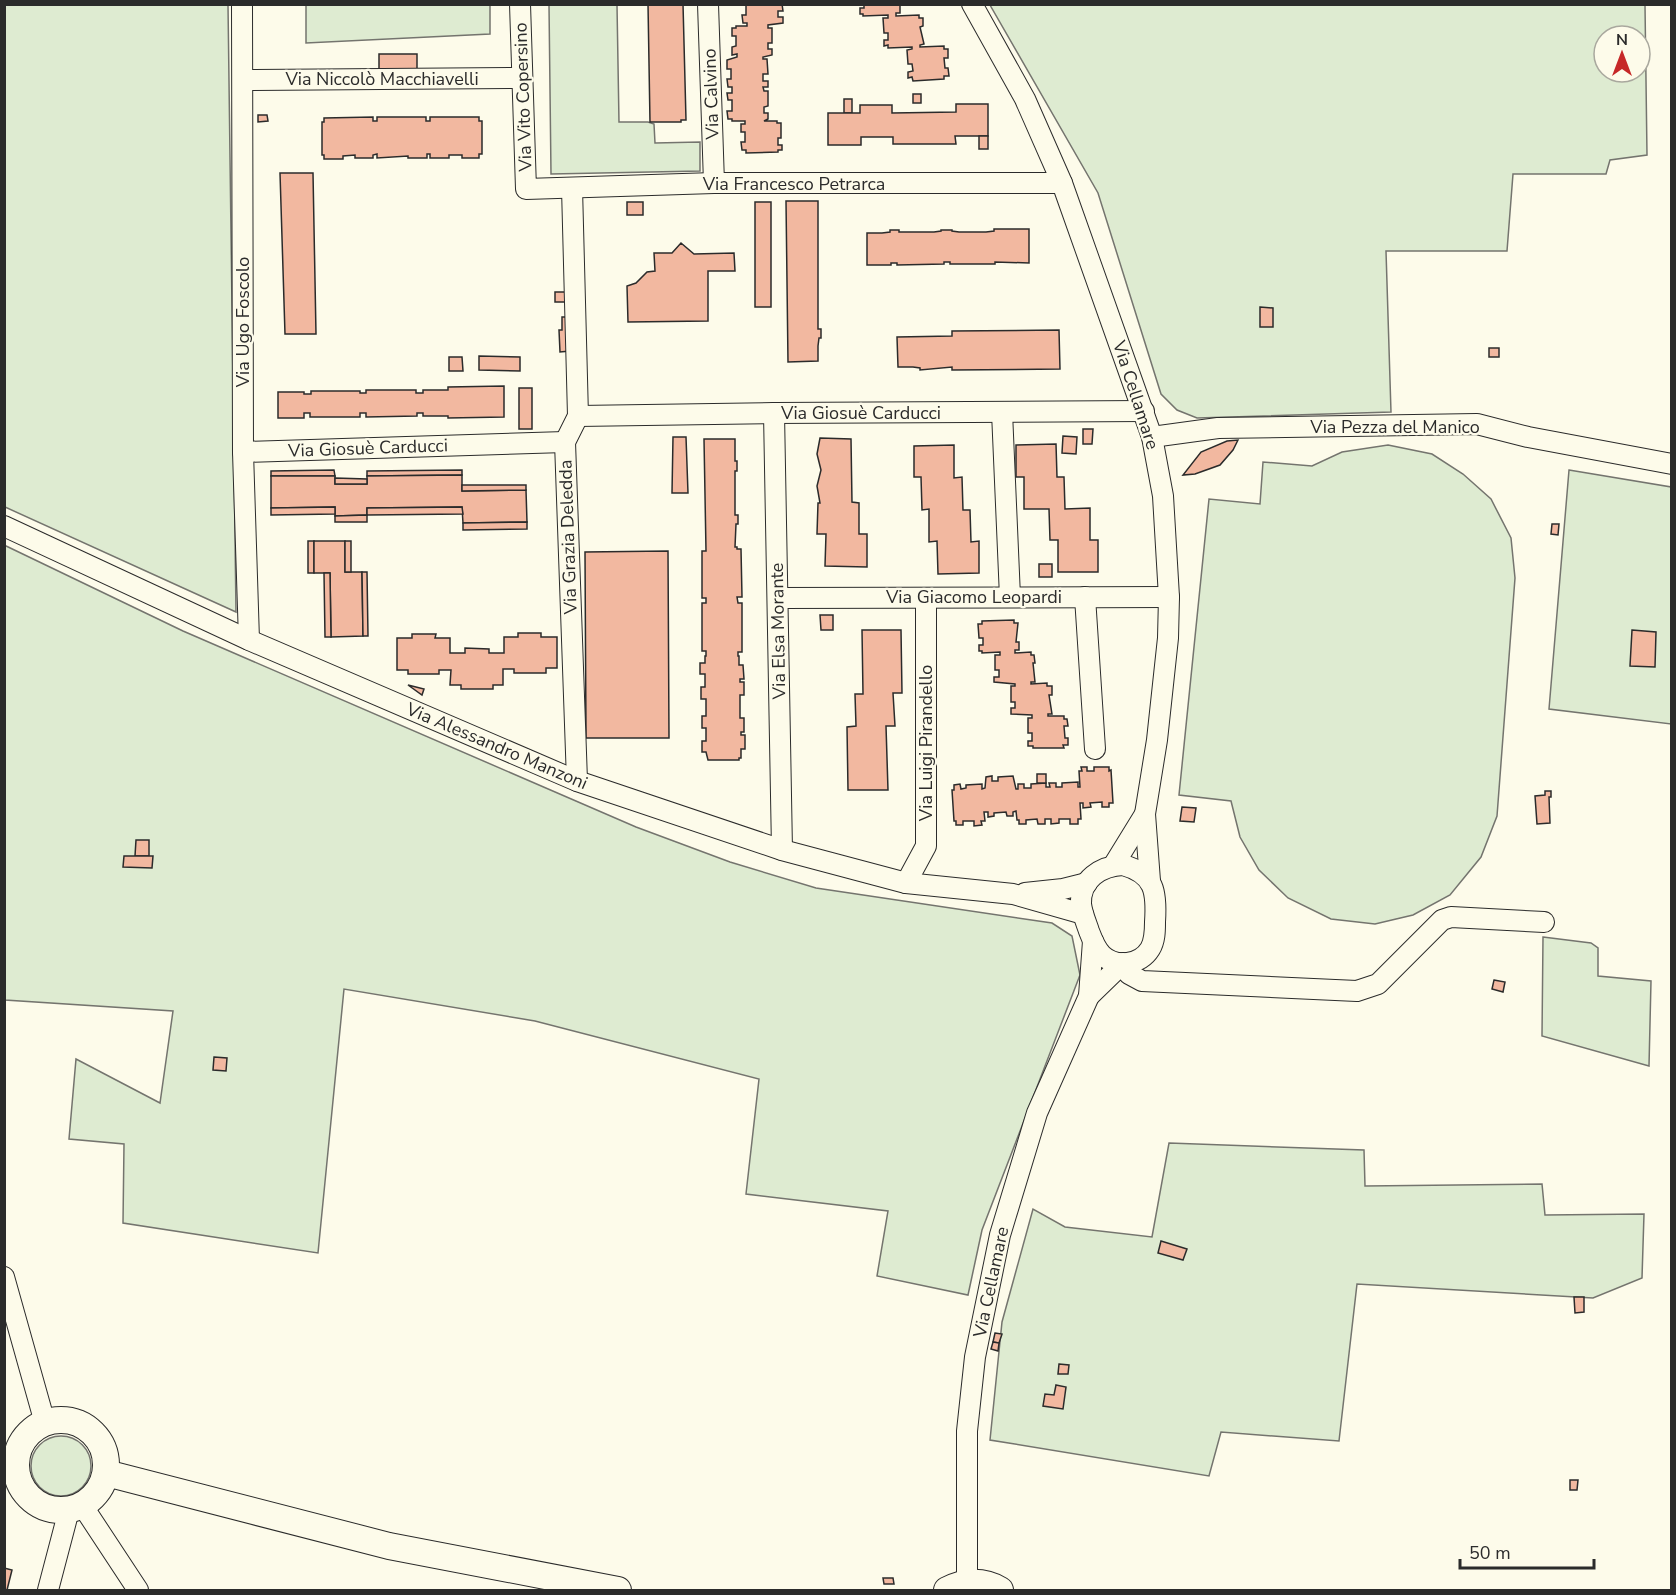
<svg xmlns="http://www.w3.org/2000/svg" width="1676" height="1595" viewBox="0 0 1676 1595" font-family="'Nunito Sans',sans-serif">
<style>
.green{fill:#deebd1;stroke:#74746e;stroke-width:1.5;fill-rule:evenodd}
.building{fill:#f2b8a0;stroke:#2b2b2b;stroke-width:1.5}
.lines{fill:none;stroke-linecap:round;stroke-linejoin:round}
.minor-casing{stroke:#2b2b2b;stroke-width:22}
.major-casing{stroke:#2b2b2b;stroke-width:28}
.minor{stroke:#fdfbea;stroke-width:20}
.major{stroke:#fdfbea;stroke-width:26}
.labels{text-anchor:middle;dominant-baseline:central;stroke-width:4.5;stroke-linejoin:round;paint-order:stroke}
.street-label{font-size:18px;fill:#2b2b2b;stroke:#fdfbea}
</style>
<rect width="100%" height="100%" fill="#fdfbea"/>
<g class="green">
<path d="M5,5h223l8,607 -231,-105z"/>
<path d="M306,5h184v29l-184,9z"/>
<path d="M549,5h68l2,117h29l6,2 1,19 45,-1v29l-149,3z"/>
<path d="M990,5h655l2,150 -37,5 -4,14h-93l-6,77h-121l5,161 -194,6 -20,-8 -16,-16 -63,-201zM1604,36h36v36h-36z"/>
<path d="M1388,445l44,9 31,20 28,25 20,39 4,40 -18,238 -16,41 -31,38 -37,20 -38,9 -44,-5 -43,-21 -29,-28 -19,-33 -9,-36 -52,-6 30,-296 51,5 3,-42 49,4 30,-14z"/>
<path d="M1569,470l102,17v237l-122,-15z"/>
<path d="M4,545l179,86 453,196 94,35 86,26 236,35 20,13 8,39 -98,255 -14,65 -91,-19 11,-65 -142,-17 13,-115 -224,-58 -191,-32 -26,264 -195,-30 1,-79 -55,-5 7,-80 84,44 13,-92 -168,-11z"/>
<path d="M1543,937l48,6 7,5v28l53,5 -2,85 -107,-30z"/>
<path d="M1169,1143l195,7 1,36 177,-2 3,31 99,-1 -2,64 -49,20 -236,-14 -18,157 -118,-9 -12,44 -219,-36 12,-118 31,-113 32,18 87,10z"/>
<circle cx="61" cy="1466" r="30"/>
</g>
<g class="building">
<path d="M648,4h35l3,116h-5v2h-31z"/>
<path d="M746,4h36l1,7h-5v6h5v6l-15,2v3h4v15h-4v6h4v6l-9,2v2h4l1,15h-5v7h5v6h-5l1,4h4v15l-4,1v6h4v6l-4,2h13v2h4v15h-3v7h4v5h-4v2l-32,1v-3h-4l-1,-8h4v-10h-4v-8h4v-3h-13v-2h-4l-1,-8h5v-11h-4l-1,-7h5v-6h-4l-1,-8h4v-10h-4v-9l10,-3v-3l-5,1v-8l4,-1v-10h-4v-8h4v-2h11v-3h-4l-1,-8h4z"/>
<path d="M864,4l36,1v8h-4v3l23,-1v3h4v8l-3,1 4,17 -4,1v2l24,-1v3h4v9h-4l1,10h3l1,8h-5v3l-31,2 -1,-4 -4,1v-6l5,-1 -1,-7h-4l-1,-14 5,-1v-2l-24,1v-3l-4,1v-6h4v-7h-4l-1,-15h5v-3l-25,1v-2h-3v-6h4z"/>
<path d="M379,54h38v16l-38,1z"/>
<rect x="913" y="94" width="8" height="9"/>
<rect x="844" y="99" width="8" height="14"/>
<path d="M956,104h32v32h-33l1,8h-63v-7h-32v8h-33v-32h32v-8h32v8l64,-1z"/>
<path d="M258,115h9l1,6 -10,1z"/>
<path d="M373,117v4h4v-4h49v4h4v-4h49v4h3v33h-3v4h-17v-3h-13v3h-19v-4h-3v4h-19v-2l-31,2v-4l-4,1v3h-18v-3l-12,1v3h-19v-4h-2v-33h2v-4z"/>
<rect x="979" y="136" width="9" height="13"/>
<path d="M280,173h33l3,161h-31z"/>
<path d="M786,201h32v128h3v9h-2l-1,8v15l-30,1z"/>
<rect x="627" y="202" width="16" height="13"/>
<rect x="755" y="202" width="16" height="105"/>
<path d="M994,229h35v34l-34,-1v2h-45v-2h-6v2l-47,1v-2h-6v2h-24v-32h15l8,-1v-2h9v2h35l7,-1v-1h11v1l7,1h27l8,-1z"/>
<path d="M681,243l13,11 40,-1 1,18h-27v50l-80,1 -1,-36 9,-3 11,-11 8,-1 -1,-18h18z"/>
<rect x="555" y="292" width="17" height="10"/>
<path d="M1260,307l13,1v19h-13z"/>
<path d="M562,317h6l2,34 -10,1 -1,-22h3z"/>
<path d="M1059,330l1,39 -108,1v-3l-32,3v-2l-7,-1h-15l-1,-30 55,-1v-5z"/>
<rect x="1489" y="348" width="10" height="9"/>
<path d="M479,356l41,1v14l-41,-1z"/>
<path d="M449,357h13l1,14h-14z"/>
<path d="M504,386v31l-56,1v-2h-25v-3h-6v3l-51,1v-4h-6v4h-50v-4h-6v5h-26v-26h26v2h7v-3h49v2h6v-3h50v3h7v-3h25v-3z"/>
<rect x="519" y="388" width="13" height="41"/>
<path d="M1083,429h10l-1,15h-9z"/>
<path d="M1063,436l14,1 -1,17 -14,-1z"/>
<path d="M673,437h13l2,56h-16z"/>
<path d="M820,438l31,1 1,63 7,1v31h8v33l-42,-1 1,-32h-9l1,-31h2l-3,-17 4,-16 -4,-16z"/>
<path d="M704,439h31v22h2v10h-2v44h3v9h-2l-1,23h2v2h4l1,48h-5l1,6h4v49h-4v4h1v9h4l1,14h-4v3h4v13h-4v23h4v14h-3v3h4v14h-4v9h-2v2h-31l-2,-8h-4v-11h4v-13h-4v-12h4v-17h-5v-12h4v-13h-5v-11h5v-7h1v-5h-4v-48h4v-5h-4v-47h4z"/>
<path d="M1238,440l-5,10 -13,15 -25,9 -12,1 18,-23 26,-11z"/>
<path d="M1056,444l1,33h7l1,32 25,-1v32h8v32h-40v-32h-8l-1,-31h-25v-32h-8v-32z"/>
<path d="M954,445v33l8,-1 1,33h7l1,32 8,-1v32l-41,1 -1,-33 -8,1v-33l-7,1 -1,-33h-7v-31z"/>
<path d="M334,470l1,6h-64v-5z"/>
<path d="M462,470v5l-95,1v-5z"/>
<path d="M462,475v16l64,-1 1,32 -64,1 -1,-16 -95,1v7l-32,1v-9l-64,1v-32h64v8h32v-8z"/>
<path d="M335,478l32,1v5h-32z"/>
<path d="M462,485h64v5l-64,1z"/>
<path d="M335,507v7l-64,1v-7z"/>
<path d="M462,507l1,7 -96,1v-7z"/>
<path d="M367,515v7h-32v-6z"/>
<path d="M527,522v7l-64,1v-7z"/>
<path d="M1552,524h7l-1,11 -7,-1z"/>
<rect x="308" y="541" width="6" height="32"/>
<path d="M314,541h31v31h17l1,64 -32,1 -1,-64h-16z"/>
<rect x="345" y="541" width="6" height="31"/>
<path d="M668,551l1,187h-83l-1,-186z"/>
<rect x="1039" y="564" width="13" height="13"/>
<path d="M362,572h5l1,64h-5z"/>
<path d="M324,573h6l1,64h-6z"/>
<path d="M820,615h13v15h-12z"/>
<path d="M1014,620v3h4l-2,19h3v8h-4v3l16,-1v3h3l1,8h-2l2,19h-4v2l16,-1v3h5v9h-3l3,19h-4v2h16v3h3l1,7h-4l1,12h3v7h-5l1,3h-31v-2h-5v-5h4v-8h-4v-15h4v-3l-21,-1v-6h4v-6h-4v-16h4v-2l-21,-2v-5h5v-7h-4v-15h5v-3l-18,1v-2h-3v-6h4v-7h-4l-1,-14h4v-3z"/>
<path d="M862,630h39l1,63h-9l2,33h-9l2,64h-40l-1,-63 9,-1 -1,-32h8z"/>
<path d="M1632,630l24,2 -1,35 -25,-1z"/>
<path d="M518,633h23v4h16v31h-11v5h-32v-4h-11v16h-10v4h-32v-4h-11l1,-15h-12v4h-31v-4h-11v-32h15v-4h24l-1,4h15v15h15v-5l24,1v4h15v-16h14z"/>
<path d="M408,685l16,4 -2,6z"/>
<path d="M1081,767h6v4h7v-4h15v4l2,-1 2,33h-4v4h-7v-5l-12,1 1,4 -8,1v-5h-3l1,16h-3v5h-8v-5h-11v4l-8,1v-5h-6v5h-7l-1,-5 -11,1v4h-7v-4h-2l-1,-9 -3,1v4h-6l-1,-4 -12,1v3l-6,1v-5h-4l1,9h-4l1,4 -8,1v-5h-11v4h-7v-4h-2l-2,-31h2v-5l6,-1 1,5 5,-1v-3l16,-1v5l3,-1 1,-11 6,-1v5h6v-4l15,-1 3,13h2v-5h6v4h7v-4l15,-1v4h4l-1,-4h7v4h6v-4l16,-1v5h2l-1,-16h3z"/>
<rect x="1037" y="774" width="9" height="9"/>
<path d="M1545,791h6v6h-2l1,26 -13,1 -2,-28 10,-1z"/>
<path d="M1182,807l14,1 -2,14 -14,-1z"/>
<path d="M136,840h13v16h-14z"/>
<path d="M124,856h29l-1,12 -29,-1z"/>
<path d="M1494,980l11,2 -2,10 -11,-3z"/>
<path d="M214,1057l13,1 -1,13 -13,-1z"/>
<path d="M1161,1241l26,8 -4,11 -25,-7z"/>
<path d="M1574,1297h10v15l-9,1z"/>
<path d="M995,1333l7,1 -3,9 -6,-1z"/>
<path d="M993,1342l6,1 -1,8 -7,-2z"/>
<path d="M1059,1364l10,1 -1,9h-10z"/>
<path d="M1056,1385l10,2 -3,22 -20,-3 2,-12 9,1z"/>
<path d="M1570,1480h8l-1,10h-7z"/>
<path d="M4,1568l8,2 -5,20h-3z"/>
<path d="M883,1578h10l1,6h-10z"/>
</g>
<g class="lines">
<defs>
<g id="minor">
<path d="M242,4l1,448 6,188"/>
<path d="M520,4l6,185 188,-6h348"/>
<path d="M708,4l6,179"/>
<path d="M972,4l53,95 37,84 90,254 11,59 6,101 -1,41 -11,102 -12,74 5,67"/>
<path d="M243,80l278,-2"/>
<path d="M572,188l6,228 -13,26 12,339"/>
<path d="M1002,412l8,185"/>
<path d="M774,413l8,437"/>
<path d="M578,416l196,-3 370,-2"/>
<path d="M1152,437l66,-9 259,-4 51,13 144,27"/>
<path d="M243,452l322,-10"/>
<path d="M4,526l245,114 328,141 205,69 124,33 107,11 70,20"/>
<path d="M1085,597l10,152"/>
<path d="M778,598l391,-1"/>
<path d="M1123,865c32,9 34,27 32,57 0,9 0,19 -5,27 -10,16 -34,19 -48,6 -7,-7 -10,-16 -13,-24 -3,-9 -7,-18 -8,-27 -1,-25 20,-38 42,-39z"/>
<path d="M1113,866l32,-52"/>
<path d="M906,883l20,-37v-248"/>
<path d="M1025,893l38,-4 24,-6"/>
<path d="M1089,996l34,-33 6,11 13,7 215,10 21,-7 64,-64 9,-3 93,5"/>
<path d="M4,1277l41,146"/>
<path d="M82,1505l56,85"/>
<path d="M967,1583v-152l8,-74 25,-122 37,-122 52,-117 4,-55"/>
<path d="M48,1590l21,-80"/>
</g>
<g id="major">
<circle cx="61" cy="1465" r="45"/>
<path d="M106,1473l283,73 229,44"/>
<path d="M947,1590c17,-9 36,-10 53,0"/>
</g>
</defs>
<use href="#minor" class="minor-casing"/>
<use href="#major" class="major-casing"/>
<use href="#minor" class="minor"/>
<use href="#major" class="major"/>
</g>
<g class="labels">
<g class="street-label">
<text x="382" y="79">Via Niccolò Macchiavelli</text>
<text transform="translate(711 94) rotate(-92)">Via Calvino</text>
<text transform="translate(523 97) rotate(-92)">Via Vito Copersino</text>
<text x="794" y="184">Via Francesco Petrarca</text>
<text transform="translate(243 322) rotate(-90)">Via Ugo Foscolo</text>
<text transform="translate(1136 395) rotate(72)">Via Cellamare</text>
<text x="861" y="413">Via Giosuè Carducci</text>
<text x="1395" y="427">Via Pezza del Manico</text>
<text transform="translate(368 448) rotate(-2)">Via Giosuè Carducci</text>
<text transform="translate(568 537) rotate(-92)">Via Grazia Deledda</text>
<text x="974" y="597">Via Giacomo Leopardi</text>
<text transform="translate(778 631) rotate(-91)">Via Elsa Morante</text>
<text transform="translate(926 743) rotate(-90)">Via Luigi Pirandello</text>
<text transform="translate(497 746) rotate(23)">Via Alessandro Manzoni</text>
<text transform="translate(991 1282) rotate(-78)">Via Cellamare</text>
</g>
</g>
<rect width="1676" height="1595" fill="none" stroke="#2b2b2b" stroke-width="12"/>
<g transform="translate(1622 54)"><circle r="28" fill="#fdfbea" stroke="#a9a89e" stroke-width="1.5"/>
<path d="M0-4.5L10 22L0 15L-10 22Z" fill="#c62828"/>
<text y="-9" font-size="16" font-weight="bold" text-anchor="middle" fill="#2b2b2b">N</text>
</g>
<path d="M1460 1559v9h134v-9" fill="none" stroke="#2b2b2b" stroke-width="3"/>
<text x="1469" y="1559" font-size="18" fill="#2b2b2b" stroke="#fdfbea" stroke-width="4.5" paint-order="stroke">50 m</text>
</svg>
